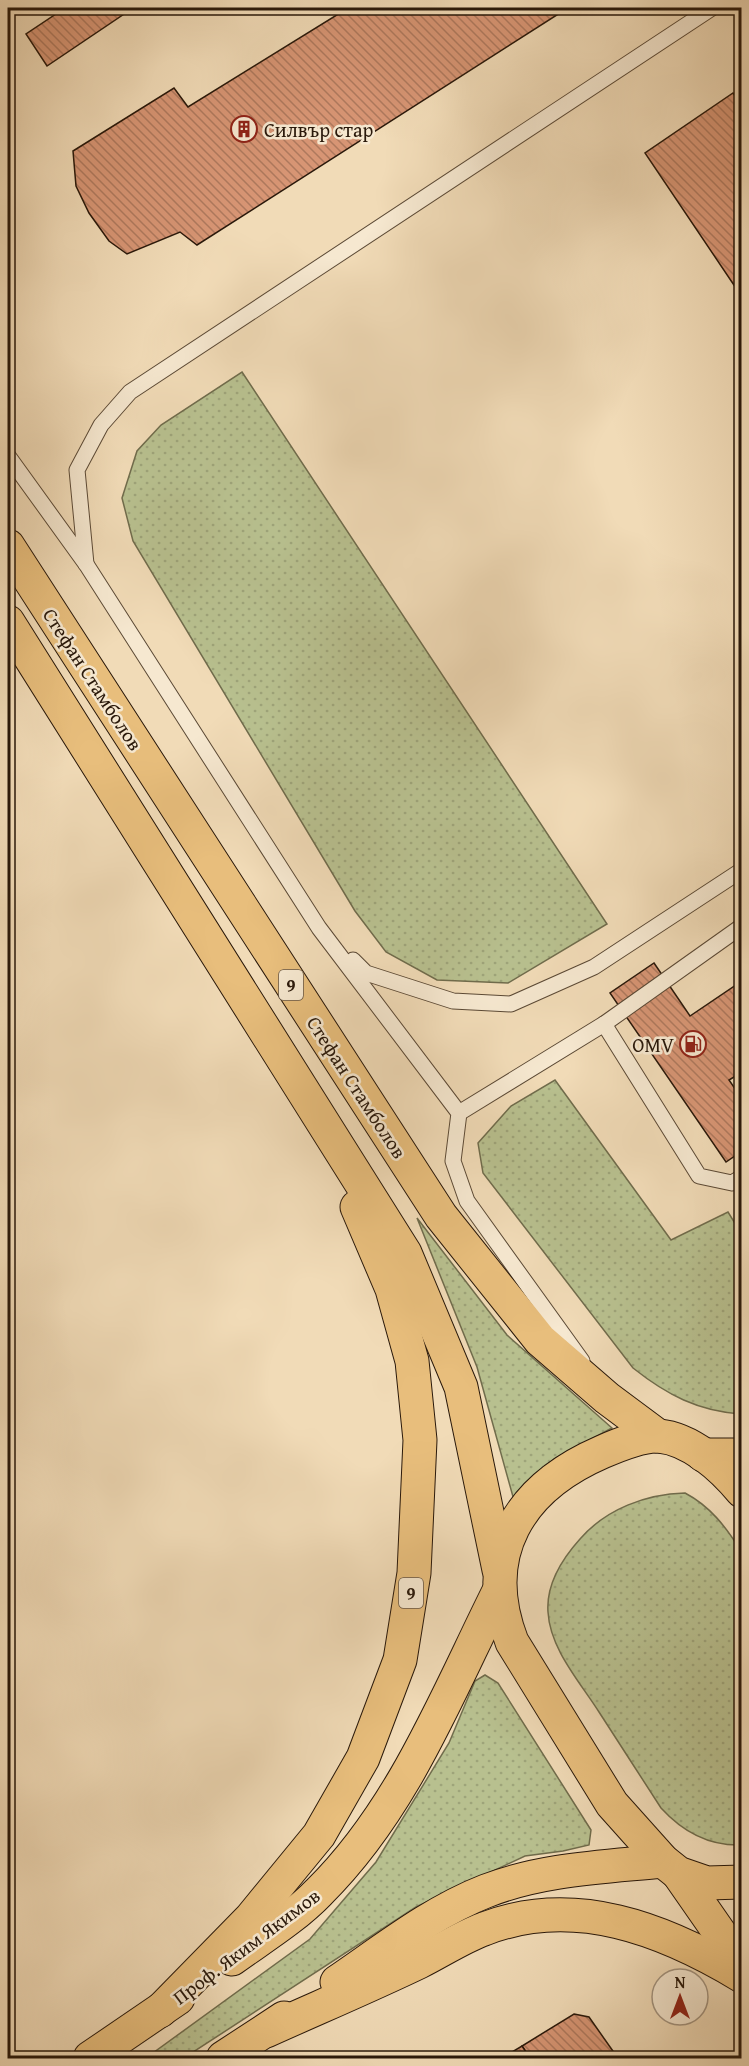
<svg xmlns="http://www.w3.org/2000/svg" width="749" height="2066" viewBox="0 0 749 2066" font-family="'Gentium Book Plus',serif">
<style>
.grass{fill:url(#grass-dots);stroke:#706c4c;stroke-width:1.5}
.building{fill:url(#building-back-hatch);stroke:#29180a;stroke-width:1.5}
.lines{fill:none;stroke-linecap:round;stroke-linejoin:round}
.service-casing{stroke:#5b4935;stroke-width:17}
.primary-casing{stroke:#29180a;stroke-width:35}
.trunk-casing{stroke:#29180a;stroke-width:35}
.service{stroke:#f6e8d0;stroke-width:15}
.primary{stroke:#e8be7c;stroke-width:33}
.trunk{stroke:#e8be7c;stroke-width:33}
.labels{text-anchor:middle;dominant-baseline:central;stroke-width:5;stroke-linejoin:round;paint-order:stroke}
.shield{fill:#f6e8d0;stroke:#665645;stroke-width:1.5}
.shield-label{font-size:18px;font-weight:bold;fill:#29180a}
.poi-label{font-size:20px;fill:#29180a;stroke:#f6e8d0;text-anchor:start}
.street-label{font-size:20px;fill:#29180a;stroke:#f6e8d0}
</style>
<defs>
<pattern id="grass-dots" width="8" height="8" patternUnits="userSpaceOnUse" patternTransform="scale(1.5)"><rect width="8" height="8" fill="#b8c08f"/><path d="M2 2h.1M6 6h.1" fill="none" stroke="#9ea47a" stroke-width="1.8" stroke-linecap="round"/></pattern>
<pattern id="building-back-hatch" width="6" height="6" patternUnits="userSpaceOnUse" patternTransform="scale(1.5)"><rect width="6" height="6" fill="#d79574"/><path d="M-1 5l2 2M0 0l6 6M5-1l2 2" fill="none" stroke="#ae795d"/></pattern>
</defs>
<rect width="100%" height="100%" fill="#f1dbb7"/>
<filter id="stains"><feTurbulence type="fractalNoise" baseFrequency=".00333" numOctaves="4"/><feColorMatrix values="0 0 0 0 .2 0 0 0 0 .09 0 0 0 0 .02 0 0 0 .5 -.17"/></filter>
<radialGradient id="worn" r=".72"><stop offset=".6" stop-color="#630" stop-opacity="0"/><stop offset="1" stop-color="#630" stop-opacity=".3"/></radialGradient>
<g class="grass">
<path d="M242,372l365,552 -99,59 -71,-3 -51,-28 -31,-41 -222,-370 -11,-43 15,-47 24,-26z"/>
<path d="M555,1080l116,160 57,-28 13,21v181c-43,-3 -74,-19 -108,-46l-150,-195 -5,-30 33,-37z"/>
<path d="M417,1218l90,117 105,93 -58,31 -39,45 -38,-137z"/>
<path d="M685,1493c25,13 41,34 56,58v294c-32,1 -59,-14 -80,-37 -21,-32 -41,-64 -62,-96 -19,-30 -49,-63 -51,-100 -2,-28 14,-53 32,-73 26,-30 66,-45 105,-46z"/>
<path d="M485,1675l13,8 93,147 -2,15 -26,6 -38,5 -109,51 -232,151h-38l164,-119 66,-77 73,-119 26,-62z"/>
</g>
<g class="building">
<path d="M65,8h68l-86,58 -21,-32z"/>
<path d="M348,8h209l3,5 -363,232 -17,-13 -53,22 -18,-13 -20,-28 -13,-27 -3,-35 101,-63 14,19z"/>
<path d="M733,93l9,12v192l-97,-144z"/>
<path d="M654,963l36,53 52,-35v91l-13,8 13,19v52l-16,11 -116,-169z"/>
<path d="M574,2014l15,3 26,37 20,4h-105l-8,-12z"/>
<path d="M522,2046l8,12h-28z"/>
</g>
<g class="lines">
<defs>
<g id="service">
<path d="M8,456l78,108 233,364 140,185 -6,48 14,40 115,160"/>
<path d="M86,564l-9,-94 24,-45 29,-33 582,-384"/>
<path d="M353,960l13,13 87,28 58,3 83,-37 148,-97"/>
<path d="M604,1024l138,-98"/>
<path d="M459,1113l145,-89 95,152 33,7 10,-6"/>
</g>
<g id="primary">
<path d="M703,1455h39"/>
<path d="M678,1873l64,92"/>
</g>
<g id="trunk">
<path d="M8,546l433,670 99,124 67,58 51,38"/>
<path d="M8,622l397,631 56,134 38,183"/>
<path d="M742,1491c-20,-24 -51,-52 -83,-55 -17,-1 -41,9 -57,16 -83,36 -124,102 -90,190l100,162 51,57 15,12 29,10 35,-1"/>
<path d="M232,1959c29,-21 62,-41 87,-67 84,-83 128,-197 180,-301"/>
<path d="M337,1982c47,-32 95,-70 149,-91 56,-22 118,-24 177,-30"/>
<path d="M160,2011l91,-93 68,-83 44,-77 37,-98 14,-87 6,-133 -8,-79 -20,-72 -35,-82"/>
<path d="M266,2031c51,-23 103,-45 153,-69 22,-11 43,-25 65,-33 90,-35 180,0 258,47"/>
<path d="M90,2058l88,-60"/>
<path d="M223,2058l61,-40"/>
</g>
</defs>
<use href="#service" class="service-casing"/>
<use href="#primary" class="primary-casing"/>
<use href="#trunk" class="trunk-casing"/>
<use href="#service" class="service"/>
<use href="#primary" class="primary"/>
<use href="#trunk" class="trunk"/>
</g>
<defs>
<symbol id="building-ring" viewBox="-11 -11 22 22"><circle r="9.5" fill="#f6e8d0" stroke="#8f2418" stroke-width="1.5"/><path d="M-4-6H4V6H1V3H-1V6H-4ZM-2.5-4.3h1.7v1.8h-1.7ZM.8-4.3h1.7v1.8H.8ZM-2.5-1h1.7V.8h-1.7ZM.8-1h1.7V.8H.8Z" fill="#8f2418"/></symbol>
<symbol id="fuel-ring" viewBox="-11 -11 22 22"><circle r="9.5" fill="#f6e8d0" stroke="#8f2418" stroke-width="1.5"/><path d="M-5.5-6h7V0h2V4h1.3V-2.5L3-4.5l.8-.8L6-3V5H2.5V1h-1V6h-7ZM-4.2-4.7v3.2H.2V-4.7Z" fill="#8f2418"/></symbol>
</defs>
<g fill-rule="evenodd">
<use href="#building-ring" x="229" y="114" width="30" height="30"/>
<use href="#fuel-ring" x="678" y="1029" width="30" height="30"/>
</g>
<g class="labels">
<g class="shield">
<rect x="279" y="970" width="24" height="30" rx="4.5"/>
<rect x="399" y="1578" width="24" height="30" rx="4.5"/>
</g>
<g class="shield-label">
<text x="291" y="985">9</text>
<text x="411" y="1593">9</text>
</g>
<g class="poi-label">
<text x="264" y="129">Силвър стар</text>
<text x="674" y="1044" text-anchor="end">OMV</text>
</g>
<g class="street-label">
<text transform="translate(93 679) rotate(57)">Стефан Стамболов</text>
<text transform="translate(357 1087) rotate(57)">Стефан Стамболов</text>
<text transform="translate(246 1946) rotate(-37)">Проф. Яким Якимов</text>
</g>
</g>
<rect width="749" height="2066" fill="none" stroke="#f1dbb7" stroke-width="30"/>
<rect x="9" y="9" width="731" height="2048" fill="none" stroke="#29180a" stroke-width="3"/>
<rect x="15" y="15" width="719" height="2036" fill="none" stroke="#29180a" stroke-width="1.5"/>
<g transform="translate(680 1997)"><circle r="28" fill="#f6e8d0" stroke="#a49581" stroke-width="1.5"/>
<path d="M0-4.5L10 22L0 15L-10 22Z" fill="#8f2418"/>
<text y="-9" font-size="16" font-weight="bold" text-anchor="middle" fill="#29180a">N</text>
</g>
<rect width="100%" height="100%" filter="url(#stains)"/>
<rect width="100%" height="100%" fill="url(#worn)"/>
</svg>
